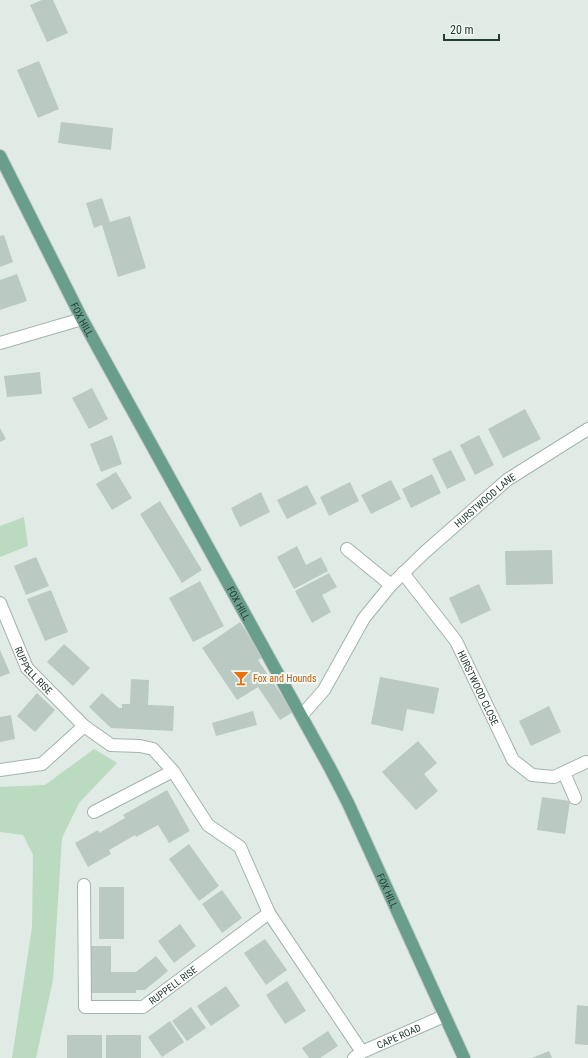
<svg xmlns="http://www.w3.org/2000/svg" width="588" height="1058" viewBox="0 0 588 1058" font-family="'Roboto Condensed',sans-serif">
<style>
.green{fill:#bbdbc1}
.building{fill:#bac9c1}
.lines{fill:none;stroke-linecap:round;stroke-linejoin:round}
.minor-casing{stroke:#a4b3ac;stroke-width:14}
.major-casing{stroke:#c1c8c6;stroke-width:14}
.minor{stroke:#fff;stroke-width:12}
.major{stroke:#689e8b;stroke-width:12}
.labels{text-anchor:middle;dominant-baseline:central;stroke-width:4;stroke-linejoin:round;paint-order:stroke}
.street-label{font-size:10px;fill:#233b32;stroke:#f2f8f4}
.food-label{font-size:10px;fill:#c56008;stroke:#f2f8f4;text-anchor:start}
</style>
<rect width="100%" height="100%" fill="#e1ebe6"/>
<g class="green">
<path d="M24,517l4,29 -28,11v-31z"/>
<path d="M94,749l23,14 -38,40 -17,35 -9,142 -17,78h-24l20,-131 1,-72 -10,-20 -23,-3v-45l45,-2z"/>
</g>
<g class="building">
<path d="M42,0h11l15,33 -21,9 -17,-37z"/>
<path d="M39,61l20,48 -21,9 -21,-48z"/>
<path d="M61,122l52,6 -2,22 -53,-7z"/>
<path d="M102,198l8,24 20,-6 16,52 -28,9 -16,-52 -8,3 -8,-25z"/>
<path d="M4,235l9,27 -13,5v-31z"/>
<path d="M17,274l10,27 -27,9v-30z"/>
<path d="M40,372l2,22 -35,3 -3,-21z"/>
<path d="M92,388l16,31 -19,10 -17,-31z"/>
<path d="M525,409l16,30 -38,19 -15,-29z"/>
<path d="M0,428l6,11 -6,3z"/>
<path d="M112,435l10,29 -21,8 -11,-28z"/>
<path d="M479,435l15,30 -19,10 -15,-30z"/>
<path d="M451,450l15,30 -19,9 -15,-30z"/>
<path d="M116,472l16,26 -20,12 -16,-26z"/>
<path d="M432,474l9,19 -30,15 -9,-19z"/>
<path d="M391,480l10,19 -30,15 -10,-19z"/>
<path d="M350,482l9,19 -30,15 -9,-19z"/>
<path d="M307,485l10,19 -30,15 -10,-19z"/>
<path d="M261,492l9,20 -30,15 -9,-19z"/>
<path d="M160,501l42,69 -20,13 -42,-69z"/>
<path d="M297,546l9,19 15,-8 7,14 -34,18 -17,-32z"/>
<path d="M552,550l1,34 -47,1 -1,-34z"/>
<path d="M36,557l13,29 -23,9 -12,-29z"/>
<path d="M329,573l8,14 -15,8 9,17 -19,11 -17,-32z"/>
<path d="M200,581l24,45 -31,16 -24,-44z"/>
<path d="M479,584l12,26 -30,14 -12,-26z"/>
<path d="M51,590l17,42 -23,9 -18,-42z"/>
<path d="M240,622l23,35 -5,3 35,52 -13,8 -22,-33 -21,13 -35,-52z"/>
<path d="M64,644l26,24 -17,18 -26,-24z"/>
<path d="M0,650l10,23 -10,4z"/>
<path d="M380,677l59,11 -5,26 -27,-5 -4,22 -32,-7z"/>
<path d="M131,679l18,1 -1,25 26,1 -1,25 -62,-3 -22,-21 13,-14 17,15h3v-4h8z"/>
<path d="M37,693l18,17 -20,22 -18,-16z"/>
<path d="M549,706l12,26 -30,14 -12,-25z"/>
<path d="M253,711l4,14 -41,11 -4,-13z"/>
<path d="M11,715l4,24 -15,3v-25z"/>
<path d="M418,741l19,22 -13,11 14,17 -22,19 -34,-38z"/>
<path d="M167,790l23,41 -21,12 -11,-18 -22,12 -1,-2 -26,15 2,4 -23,13 -13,-24 23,-13 1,3 26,-15 -2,-3z"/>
<path d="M542,797l28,4 -5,33 -28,-4z"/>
<path d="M189,844l30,42 -20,15 -30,-42z"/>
<rect x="99" y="887" width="25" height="52"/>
<path d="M222,890l20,28 -20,15 -20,-29z"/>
<path d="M180,924l16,22 -22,17 -16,-22z"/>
<path d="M265,939l22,31 -21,15 -22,-32z"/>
<path d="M87,946h24v26h25l20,-16 12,15 -23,19h-9v3h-49z"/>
<path d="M287,981l19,30 -21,13 -19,-29z"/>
<path d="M226,986l14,20 -29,20 -14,-20z"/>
<path d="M577,1005l11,1v39l-13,-1z"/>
<path d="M191,1007l15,21 -19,13 -15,-20z"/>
<path d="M170,1021l14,21 -22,15 -14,-20z"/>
<path d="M328,1031l10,15 -18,12h-11l-7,-10z"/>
<rect x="67" y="1035" width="35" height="23"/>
<rect x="106" y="1035" width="35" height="23"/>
<path d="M549,1051l3,7h-20z"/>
</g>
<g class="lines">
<defs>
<g id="minor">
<path d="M0,343l82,-24"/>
<path d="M347,549l44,36"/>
<path id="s1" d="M403,573l53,68 57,119 19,15 22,2 32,-15"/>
<path id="s2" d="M0,603l27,65 57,58 27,19 29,1 13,3 20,22 35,54 32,22 29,66 93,139"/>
<path id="s3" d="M302,715l22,-25 40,-72 27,-33 34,-33 82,-72 81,-51"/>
<path d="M0,770l42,-6 42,-38"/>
<path d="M564,773l11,25"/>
<path d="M94,812l79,-41"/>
<path id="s4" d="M84,885l1,122h58l126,-94"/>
<path id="s5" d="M354,1058l8,-6 82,-36"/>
</g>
<g id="major">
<path id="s6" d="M0,156l82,163 248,449 18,35 116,255"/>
</g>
</defs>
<use href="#minor" class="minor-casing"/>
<use href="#major" class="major-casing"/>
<use href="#minor" class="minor"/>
<use href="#major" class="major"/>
</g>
<defs>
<symbol id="bar-bare" viewBox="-9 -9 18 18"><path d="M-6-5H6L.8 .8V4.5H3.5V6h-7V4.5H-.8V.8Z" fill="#e8710a" stroke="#f2f8f4" stroke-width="2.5" paint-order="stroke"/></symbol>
</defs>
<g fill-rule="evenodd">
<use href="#bar-bare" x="230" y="667" width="22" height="22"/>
</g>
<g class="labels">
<g class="street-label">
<text stroke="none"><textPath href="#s6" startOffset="183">FOX HILL</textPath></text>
<text stroke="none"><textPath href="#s3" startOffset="285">HURSTWOOD LANE</textPath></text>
<text stroke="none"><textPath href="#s6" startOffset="507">FOX HILL</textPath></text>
<text stroke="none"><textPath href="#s2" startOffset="76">RUPPELL RISE</textPath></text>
<text stroke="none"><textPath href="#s1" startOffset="138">HURSTWOOD CLOSE</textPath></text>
<text stroke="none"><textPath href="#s6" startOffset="831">FOX HILL</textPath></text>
<text stroke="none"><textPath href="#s4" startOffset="217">RUPPELL RISE</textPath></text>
<text stroke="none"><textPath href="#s5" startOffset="50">CAPE ROAD</textPath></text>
</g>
<g class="food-label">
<text x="253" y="678">Fox and Hounds</text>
</g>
</g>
<path d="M444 34v6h55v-6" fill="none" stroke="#233b32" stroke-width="2"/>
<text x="450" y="34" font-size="12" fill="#233b32" stroke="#f2f8f4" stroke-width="3" paint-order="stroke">20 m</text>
</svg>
